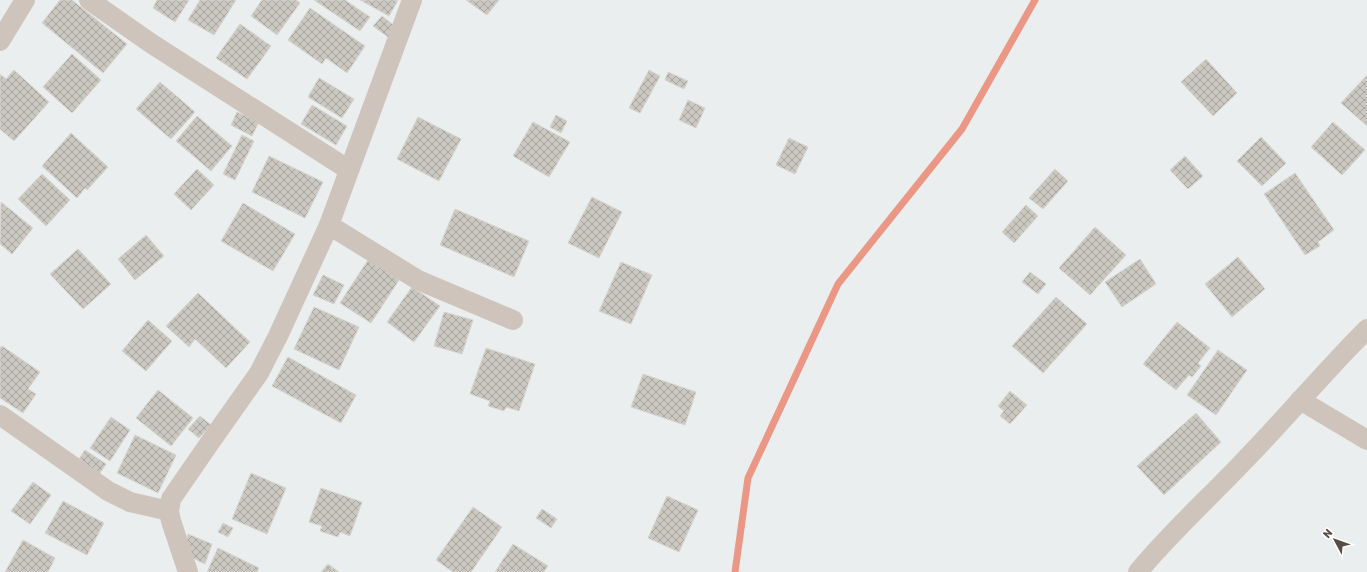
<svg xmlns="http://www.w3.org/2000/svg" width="1367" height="572" viewBox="0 0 1367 572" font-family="Rubik,sans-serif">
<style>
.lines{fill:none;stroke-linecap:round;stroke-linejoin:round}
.stream{stroke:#ea9885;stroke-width:7}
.building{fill:url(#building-cross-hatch);stroke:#d7d5cf}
.street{stroke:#cec4bc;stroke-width:20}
</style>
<defs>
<pattern id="building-cross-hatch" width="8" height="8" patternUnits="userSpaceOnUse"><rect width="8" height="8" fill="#cbc8c2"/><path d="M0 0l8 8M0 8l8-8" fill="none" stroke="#a8a59f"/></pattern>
</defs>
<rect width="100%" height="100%" fill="#ebeeee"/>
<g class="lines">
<path class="stream" d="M735,572l13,-94 90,-194 124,-155 73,-129"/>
</g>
<g class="building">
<path d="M60,0h12l55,44 -24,29 -61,-50z"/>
<path d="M157,0h32l-14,22 -22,-14z"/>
<path d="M200,0h36l-22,35 -26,-15z"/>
<path d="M262,0h34l4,3 -23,32 -26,-19z"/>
<path d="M314,0h31l25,17 -10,14z"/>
<path d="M360,0h38l-9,16z"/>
<path d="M466,0h33l-12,15z"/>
<path d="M310,8l55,38 -18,27 -21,-15 -4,6 -34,-24z"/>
<path d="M382,16l14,11 -8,10 -15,-11z"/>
<path d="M240,24l31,22 -24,33 -31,-21z"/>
<path d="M72,54l29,26 -29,33 -29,-26z"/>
<path d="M1206,59l31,34 -24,23 -32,-34z"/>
<path d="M14,70l35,32 -35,39 -14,-12v-55l6,5z"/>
<path d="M649,70l11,6 -20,37 -11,-5z"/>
<path d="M668,72l20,9 -4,8 -19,-9z"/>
<path d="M1367,75v51l-26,-23z"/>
<path d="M319,78l35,21 -12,19 -34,-21z"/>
<path d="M160,82l35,30 -24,27 -35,-30z"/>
<path d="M688,100l17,8 -9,20 -17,-8z"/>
<path d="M312,105l35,21 -11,19 -35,-21z"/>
<path d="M237,112l22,10 -7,14 -21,-11z"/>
<path d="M556,115l11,6 -6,12 -11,-6z"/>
<path d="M197,116l35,30 -21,25 -35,-30z"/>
<path d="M418,117l43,22 -22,42 -42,-22z"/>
<path d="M533,122l37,20 -21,35 -36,-21z"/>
<path d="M1333,122l32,28 -23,25 -31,-28z"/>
<path d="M71,133l37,34 -21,23 -2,-2 -8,10 -35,-32z"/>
<path d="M242,135l12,6 -19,39 -12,-6z"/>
<path d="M1261,137l25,26 -24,23 -25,-25z"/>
<path d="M789,138l19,9 -13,27 -19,-9z"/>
<path d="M269,156l54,26 -18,36 -53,-26z"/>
<path d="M1185,156l18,20 -15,13 -18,-19z"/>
<path d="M197,169l17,16 -23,25 -17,-16z"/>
<path d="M1055,169l13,12 -25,28 -14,-11z"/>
<path d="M1295,173l39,57 -16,12 2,4 -15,9 -41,-61z"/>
<path d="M42,174l28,26 -24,26 -28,-27z"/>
<path d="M592,197l30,15 -23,46 -31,-15z"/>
<path d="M1,202l32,26 -21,26 -12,-10z"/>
<path d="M243,203l52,31 -22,37 -52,-30z"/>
<path d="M1026,205l12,11 -24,27 -12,-11z"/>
<path d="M455,209l74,32 -15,36 -74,-32z"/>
<path d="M1095,227l31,28 -36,40 -31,-27z"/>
<path d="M146,235l18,21 -29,24 -17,-21z"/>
<path d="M78,249l33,35 -28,25 -33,-35z"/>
<path d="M1238,257l27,32 -33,28 -27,-33z"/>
<path d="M1140,259l16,25 -34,23 -17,-25z"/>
<path d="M368,260l31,20 -28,43 -31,-20z"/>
<path d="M621,262l31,13 -21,49 -32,-13z"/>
<path d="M1030,272l16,12 -8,10 -16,-12z"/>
<path d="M323,275l21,10 -10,19 -21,-9z"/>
<path d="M412,287l28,19 -26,36 -27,-20z"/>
<path d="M198,293l52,49 -24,26 -31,-29 -6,8 -23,-21z"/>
<path d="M1056,297l31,27 -44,49 -31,-27z"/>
<path d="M314,307l45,20 -20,43 -45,-21z"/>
<path d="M444,312l29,8 -11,34 -28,-8z"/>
<path d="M148,320l24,21 -26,30 -24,-20z"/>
<path d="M1177,322l33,26 -12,15 3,3 -9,11 -3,-2 -13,15 -33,-26z"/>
<path d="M2,346l38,26 -12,17 8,5 -13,19 -23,-15v-50z"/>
<path d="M486,348l49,16 -16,47 -13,-4 -2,4 -16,-5 2,-5 -20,-7z"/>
<path d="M1218,350l29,20 -31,45 -29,-20z"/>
<path d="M288,357l68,38 -15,28 -69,-37z"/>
<path d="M643,374l53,18 -11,33 -54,-18z"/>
<path d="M158,390l35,28 -22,28 -35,-28z"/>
<path d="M1010,391l17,14 -17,19 -10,-8 4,-5 -6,-5z"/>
<path d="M1196,413l25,29 -57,53 -27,-29z"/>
<path d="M200,416l11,9 -12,13 -11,-9z"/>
<path d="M111,417l19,13 -20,31 -20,-13z"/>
<path d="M135,435l41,20 -18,38 -41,-20z"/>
<path d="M85,450l21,14 -8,12 -21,-14z"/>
<path d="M251,473l35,15 -19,46 -35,-15z"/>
<path d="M33,482l18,13 -21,29 -19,-13z"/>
<path d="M321,488l41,14 -12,34 -10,-4 -2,5 -18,-6 2,-5 -13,-4z"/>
<path d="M667,496l31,14 -19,42 -31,-14z"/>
<path d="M63,501l41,22 -17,32 -42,-22z"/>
<path d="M473,507l29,20 -31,45h-18l-17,-12z"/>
<path d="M542,509l15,10 -6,9 -15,-10z"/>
<path d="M223,523l10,5 -5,9 -10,-5z"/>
<path d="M188,534l24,10 -7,20 -10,-5 -7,-7 -1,-10z"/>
<path d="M23,540l32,18 -7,14h-43z"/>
<path d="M513,544l35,22 -4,6h-49z"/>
<path d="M218,548l41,20 -2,4h-50z"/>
<path d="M328,564l11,8h-18z"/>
</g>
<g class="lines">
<g class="street">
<path d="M89,0l63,44 197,126"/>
<path d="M0,41l25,-41"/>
<path d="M329,225l89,55 95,40"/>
<path d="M1300,400l67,40"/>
<path d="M0,415l108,76 22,11 39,9"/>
<path d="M188,572l-17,-51 -2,-10 2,-12 40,-58 48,-68 19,-37 51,-111 83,-225"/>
<path d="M1138,572c32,-39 70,-73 105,-110 42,-43 81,-90 124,-133"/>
</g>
</g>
<g transform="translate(1335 540) rotate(311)" stroke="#ffffff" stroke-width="3" paint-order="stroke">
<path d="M0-3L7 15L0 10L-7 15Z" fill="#584d44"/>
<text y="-6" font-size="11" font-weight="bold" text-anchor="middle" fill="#584d44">N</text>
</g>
</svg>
